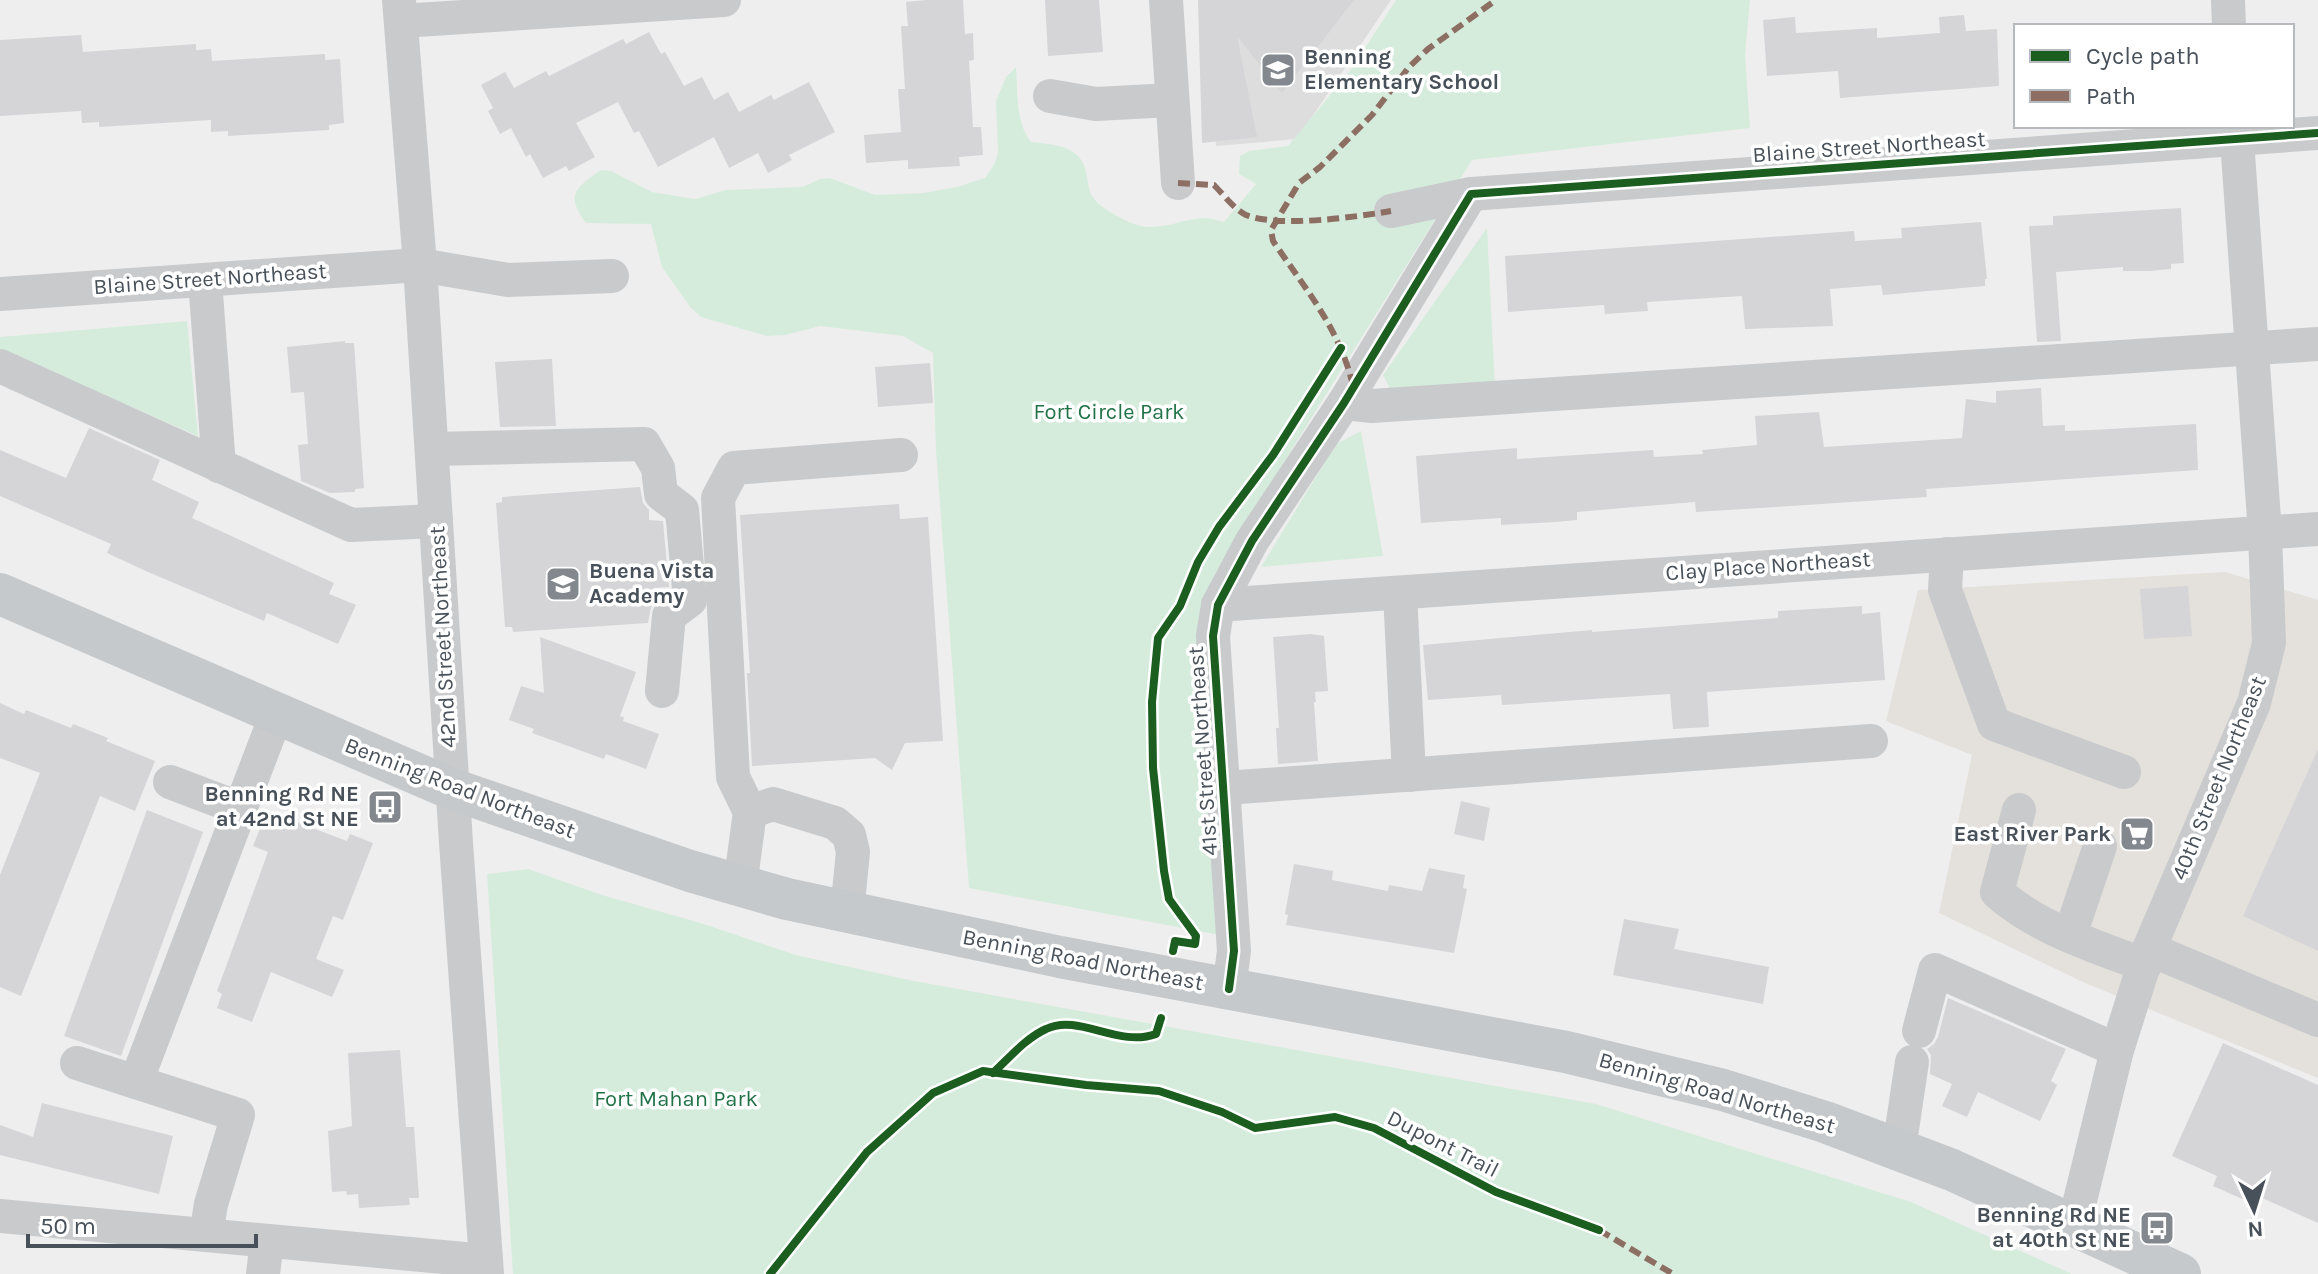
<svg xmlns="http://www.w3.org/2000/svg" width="2318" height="1274" viewBox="0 0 2318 1274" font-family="Karla,sans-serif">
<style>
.commercial{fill:#e4e1dc}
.education{fill:#ddddde}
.green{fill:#d5ecdd}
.building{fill:#d5d5d7}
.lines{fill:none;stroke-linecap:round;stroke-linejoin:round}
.minor{stroke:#c9cacc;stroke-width:34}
.major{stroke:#c5c9cb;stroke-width:42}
.quiet{stroke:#8d6e63;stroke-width:6;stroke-dasharray:12 6;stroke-linecap:butt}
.cycleway-casing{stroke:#fff;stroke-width:13}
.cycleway{stroke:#1b5e20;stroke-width:8}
.labels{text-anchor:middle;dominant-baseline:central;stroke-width:7;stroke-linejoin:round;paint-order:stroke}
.poi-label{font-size:22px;font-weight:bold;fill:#485159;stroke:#fff;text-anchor:end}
.street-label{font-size:22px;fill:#485159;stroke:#fff}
.park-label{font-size:22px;fill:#207247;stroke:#fff}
</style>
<rect width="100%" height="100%" fill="#efeeee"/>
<path class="commercial" d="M2225,572l93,28v478l-233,-95 -146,-70 33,-158 -86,-34 32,-131z"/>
<path class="education" d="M1207,0h184l-94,139 -81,7z"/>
<g class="green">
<path d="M1396,0h354l-5,55 5,73 -278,32 -239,384 -13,391 -251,-47 -33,-437 -3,-98 -30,-17 -83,-10 -35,9 -18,1 -66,-19 -11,-10 -28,-40 -11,-43 -65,-1c-21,-28 -11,-35 15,-53l10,1 41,21 43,7 31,-9 77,-3 17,-8 10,-1 45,17 49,-2 33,-6 28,-9 10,-15 3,-11 -2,-51 10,-24 10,-10c2,25 -1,54 15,75 19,2 45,3 53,23 4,10 3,22 8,31 7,11 23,19 35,25 30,15 52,-3 79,-3 6,0 13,3 18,4l32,-38 -17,-10 1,-18 9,-5 39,-5 62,-75z"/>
<path d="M1487,228l8,160 -102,6 -10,-19z"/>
<path d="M187,321l11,115 -198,-87v-12z"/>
<path d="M1361,431l22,125 -122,11 75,-123z"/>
<path d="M528,869l74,26 102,29 92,31 118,26 682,123 315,98 161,72h-1559l-26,-400z"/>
</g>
<g class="building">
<path d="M926,0h37l2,34 8,-1 1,27 -5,1 4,66h8l2,28 -24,2 1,9 -52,3v-9l-42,3 -2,-28 37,-3 -3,-43h7l-4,-63h7l-2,-24z"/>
<path d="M1045,0h54l4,52 -55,4z"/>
<path d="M1198,0h156l-72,93 -45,-57 20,101 -55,6z"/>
<path d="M1964,15l2,16 31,-2 2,57 -159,12 -2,-27 -71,5 -4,-56 32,-3 1,16 81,-5v10l63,-5 -1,-16z"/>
<path d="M649,32l12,22 4,-2 19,34 18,-9 12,23 14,-8 11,20 32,-17 3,5 35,-18 26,50 -46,23 3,5 -24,13 -10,-20 -29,15 -15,-31 -56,30 -19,-36 -5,2 -16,-31 -42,21 19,34 -26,14 -3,-5 -23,12 -13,-24 -4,3 -15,-29 -11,6 -12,-23 5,-3 -12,-23 24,-13 9,16 32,-17 3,5 74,-37 3,5z"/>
<path d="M81,35l2,17 113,-8v6l15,-1 1,12 113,-7v6l15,-1 4,64 -15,2v5l-101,6v-5l-17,1v-12l-112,7v-5l-17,1 -1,-12 -81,5v-76z"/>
<path d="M2181,208l3,55 -13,1v5l-22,2h-26v-4l-67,5 5,69 -24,1 -8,-116 24,-1v-9z"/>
<path d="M1981,222l6,57h-2v7l-102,9 -2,-10 -51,4 3,37 -88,3 -3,-33 -95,6 1,9 -43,3 -1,-9 -96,7 -3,-56 349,-25 1,10 47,-3 -1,-10z"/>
<path d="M345,341v2h9l10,145 -9,1v3l-25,1 -29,-12 -3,-36 10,-1 -4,-52 -13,1 -4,-46z"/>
<path d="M552,359l4,67 -56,1 -5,-65z"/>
<path d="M930,363l3,40 -55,4 -3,-40z"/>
<path d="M2041,388l2,38 22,-1v6l27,-1 104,-6 2,46 -272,19 1,8 -136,9 -95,6 -1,-10 -49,4 -69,6v8l-22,2 -54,3v-7l-80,5 -5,-67 101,-8v11l136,-9 1,7 49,-3 -1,-4 55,-5 -2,-29 64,-4 5,35 138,-9 4,-39 30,4v-12z"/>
<path d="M89,428l71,32 -8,20 47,22 -7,16 142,65 -5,11 27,11 -18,39 -71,-31 -3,8 -116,-49 -41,-19 4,-9 -111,-48v-46l66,28z"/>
<path d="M640,487l3,16 6,7v10l14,1 6,66 -15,1 2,14 -5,5 -3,16 -135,9 -1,-5h-7l-9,-124 6,-1v-5z"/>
<path d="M899,504l1,15 28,-2 15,224 -38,2 -13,27 -17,-12 -123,8 -5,-93h3l-10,-158z"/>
<path d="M2188,586l4,50 -48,3 -4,-50z"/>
<path d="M1862,606v8l18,-2 5,68 -178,12 2,35 -36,2 -3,-35 -168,11 -1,-10 -73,5 -5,-55 169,-15v2l186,-14v-7z"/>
<path d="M1311,634l13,2 4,55 -13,1 1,10h-2l4,59 -40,3 -2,-36h3l-6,-91z"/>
<path d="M540,637l96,35 -16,44 4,1 -1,4 36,13 -13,35 -40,-15 -2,5 -72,-26 2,-4 -25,-9 12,-34 23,7z"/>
<path d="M0,703l24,11 2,-4 45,18 2,-4 35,14 -2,3 49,20 -20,50 -35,-15 -79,200 -21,-9v-112l40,-102 -40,-15z"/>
<path d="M2318,749v202l-75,-35z"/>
<path d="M1461,801l29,7 -6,33 -30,-7z"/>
<path d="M147,810l56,22 -82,224 -57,-20z"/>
<path d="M267,811l80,30 3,-7 23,9 -30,77 -10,-4 -17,43 28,11 -12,27 -61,-25 -19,50 -35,-14 5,-14 -5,-3 51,-139 -15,-6z"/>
<path d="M1294,864l39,7 -1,9 56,11 1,-6 33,6 7,-23 36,7 -2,13 4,1 -13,64 -168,-28 2,-10 -3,-1z"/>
<path d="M1624,919l55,10 -5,20 95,18 -6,37 -150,-29z"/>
<path d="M1948,998l118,51 -15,32 6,4 -17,36 -62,-29 -11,25 -25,-11 10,-22 -22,-10 1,-19 -4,-6 7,-5 4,-7z"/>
<path d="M2223,1043l95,42v138l-67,-30 -4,8 -34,-15 4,-10 -45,-20z"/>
<path d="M400,1050l6,77h8l5,71h-10l1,7 -51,3 -1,-14 -11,1 -1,-4 -14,1 -4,-61 24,-5 -4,-73z"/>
<path d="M42,1103l131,33 -14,58 -159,-39v-30l33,12z"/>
</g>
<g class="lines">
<g class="minor">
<path d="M399,0l21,265 36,578 31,431"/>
<path d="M1166,0l12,183"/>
<path d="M2228,0l1,26"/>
<path d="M401,21l323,-21"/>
<path d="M1050,96l46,8 76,-4"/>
<path d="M1391,211l80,-17 847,-61"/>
<path d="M205,280l14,186"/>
<path d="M0,294l420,-29 88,15 104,-4"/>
<path d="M0,366l351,159 85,-4"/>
<path d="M1344,403l28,3 946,-62"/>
<path d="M432,449l212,-5 14,24 3,26 21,16 8,90 -21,16 -7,75"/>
<path d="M1947,554l-2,36 49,134 130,48"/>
<path d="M1400,593l9,182"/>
<path d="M1218,605l1100,-76"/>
<path d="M170,782l71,27"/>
<path d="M1225,788l646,-47"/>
<path d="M2019,810l-22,82c40,36 97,54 148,73"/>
<path d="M750,812l23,-8 62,19 14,12 4,17 -6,60"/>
<path d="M740,886l10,-74 -17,-35 -15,-279 16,-30 167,-13"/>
<path d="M2070,935l30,-89"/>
<path d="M2149,949l169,71"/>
<path d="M1229,989l5,-38 -21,-315 5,-31 34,-64 92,-138 127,-209"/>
<path d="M1919,1031l16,-61 182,80"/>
<path d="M77,1063l161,52 -27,89 -5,31"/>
<path d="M136,1082l141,-369"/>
<path d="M1899,1149l13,-87"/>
<path d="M0,1216l486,45"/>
<path d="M2074,1225l43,-175 32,-101 105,-246 15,-60 -4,-110 -29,-407"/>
<path d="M263,1274l4,-33"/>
</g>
<path class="major" d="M0,594l452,195 238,82 97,28 273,58 506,95 157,38 102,32 127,48 228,104"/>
<g class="quiet">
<path d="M1178,183l36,2c9,9 21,25 32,30 33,13 110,2 145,-4"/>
<path d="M1353,386c-13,-57 -47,-96 -80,-145l-2,-11 28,-47 21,-16 52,-52 37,-48 19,-18 68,-49"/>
<path d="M1599,1230l74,44"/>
</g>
<defs>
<g id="cycleway">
<path d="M1173,951l2,-10 20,3 1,-8 -27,-37 -5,-28 -11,-103 -1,-66 6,-64 22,-32 18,-44 21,-35 54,-72 68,-107"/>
<path d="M1229,989l5,-38 -21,-315 5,-31 34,-64 92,-138 127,-209 847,-61"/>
<path d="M993,1073c16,-15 33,-35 53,-44 33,-16 72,19 110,5l5,-16"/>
<path d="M770,1274l97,-122 66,-59 50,-22 103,14 73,6 63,21 33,16 80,-11 39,11 122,64 103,38"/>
</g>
</defs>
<use href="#cycleway" class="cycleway-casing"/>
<use href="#cycleway" class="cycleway"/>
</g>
<defs>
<symbol id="school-square" viewBox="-11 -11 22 22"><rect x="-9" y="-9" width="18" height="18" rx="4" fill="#82888d" stroke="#fff"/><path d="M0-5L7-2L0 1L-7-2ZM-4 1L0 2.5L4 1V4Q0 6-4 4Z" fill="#fff"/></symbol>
<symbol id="bus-square" viewBox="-11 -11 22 22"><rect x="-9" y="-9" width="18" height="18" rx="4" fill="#82888d" stroke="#fff"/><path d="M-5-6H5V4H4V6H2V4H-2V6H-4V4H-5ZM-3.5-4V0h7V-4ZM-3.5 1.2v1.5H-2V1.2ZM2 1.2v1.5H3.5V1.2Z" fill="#fff"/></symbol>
<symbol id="supermarket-square" viewBox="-11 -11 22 22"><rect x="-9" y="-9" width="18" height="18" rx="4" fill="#82888d" stroke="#fff"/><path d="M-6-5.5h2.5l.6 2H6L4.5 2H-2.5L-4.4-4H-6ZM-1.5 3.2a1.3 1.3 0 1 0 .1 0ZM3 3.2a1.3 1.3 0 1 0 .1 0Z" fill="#fff"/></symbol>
</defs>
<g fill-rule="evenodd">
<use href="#school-square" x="1258" y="50" width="40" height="40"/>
<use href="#school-square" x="543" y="564" width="40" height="40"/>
<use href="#bus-square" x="365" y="787" width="40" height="40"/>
<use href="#supermarket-square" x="2117" y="814" width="40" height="40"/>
<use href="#bus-square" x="2137" y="1208" width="40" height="40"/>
</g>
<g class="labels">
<g class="poi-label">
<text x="1304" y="57" text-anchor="start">Benning<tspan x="1304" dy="25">Elementary School</tspan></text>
<text x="589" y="571" text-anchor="start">Buena Vista<tspan x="589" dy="25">Academy</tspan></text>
<text x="359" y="794">Benning Rd NE<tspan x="359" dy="25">at 42nd St NE</tspan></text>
<text x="2111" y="834">East River Park</text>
<text x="2131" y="1215">Benning Rd NE<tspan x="2131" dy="25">at 40th St NE</tspan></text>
</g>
<g class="street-label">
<text transform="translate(1869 147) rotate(-4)">Blaine Street Northeast</text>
<text transform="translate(210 279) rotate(-4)">Blaine Street Northeast</text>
<text transform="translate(1768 566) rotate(-4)">Clay Place Northeast</text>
<text transform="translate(443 637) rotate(-93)">42nd Street Northeast</text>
<text transform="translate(1203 751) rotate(-94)">41st Street Northeast</text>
<text transform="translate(2219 778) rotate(-68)">40th Street Northeast</text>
<text transform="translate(460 788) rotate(21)">Benning Road Northeast</text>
<text transform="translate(1083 960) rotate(11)">Benning Road Northeast</text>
<text transform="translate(1717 1093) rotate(16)">Benning Road Northeast</text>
<text transform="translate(1443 1144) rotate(27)">Dupont Trail</text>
</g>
<g class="park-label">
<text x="1109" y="412">Fort Circle Park</text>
<text x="676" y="1099">Fort Mahan Park</text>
</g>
</g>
<rect x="2014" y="24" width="280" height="104" fill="#ffffff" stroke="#b6b9bd" stroke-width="2"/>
<rect x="2030" y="50" width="40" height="12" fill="#1b5e20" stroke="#b6b9bd" stroke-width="2"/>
<text x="2086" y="64" font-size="24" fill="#485159">Cycle path</text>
<rect x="2030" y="90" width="40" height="12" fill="#8d6e63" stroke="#b6b9bd" stroke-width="2"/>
<text x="2086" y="104" font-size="24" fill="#485159">Path</text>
<g transform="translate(2254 1210) rotate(176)" stroke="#ffffff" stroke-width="6" paint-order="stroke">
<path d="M0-6L14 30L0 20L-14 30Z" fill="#485159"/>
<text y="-12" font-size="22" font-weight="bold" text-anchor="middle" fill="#485159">N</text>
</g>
<path d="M28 1234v12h228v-12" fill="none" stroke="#485159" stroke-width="4"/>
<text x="40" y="1234" font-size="24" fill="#485159" stroke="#ffffff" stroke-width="6" paint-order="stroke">50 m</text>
</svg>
